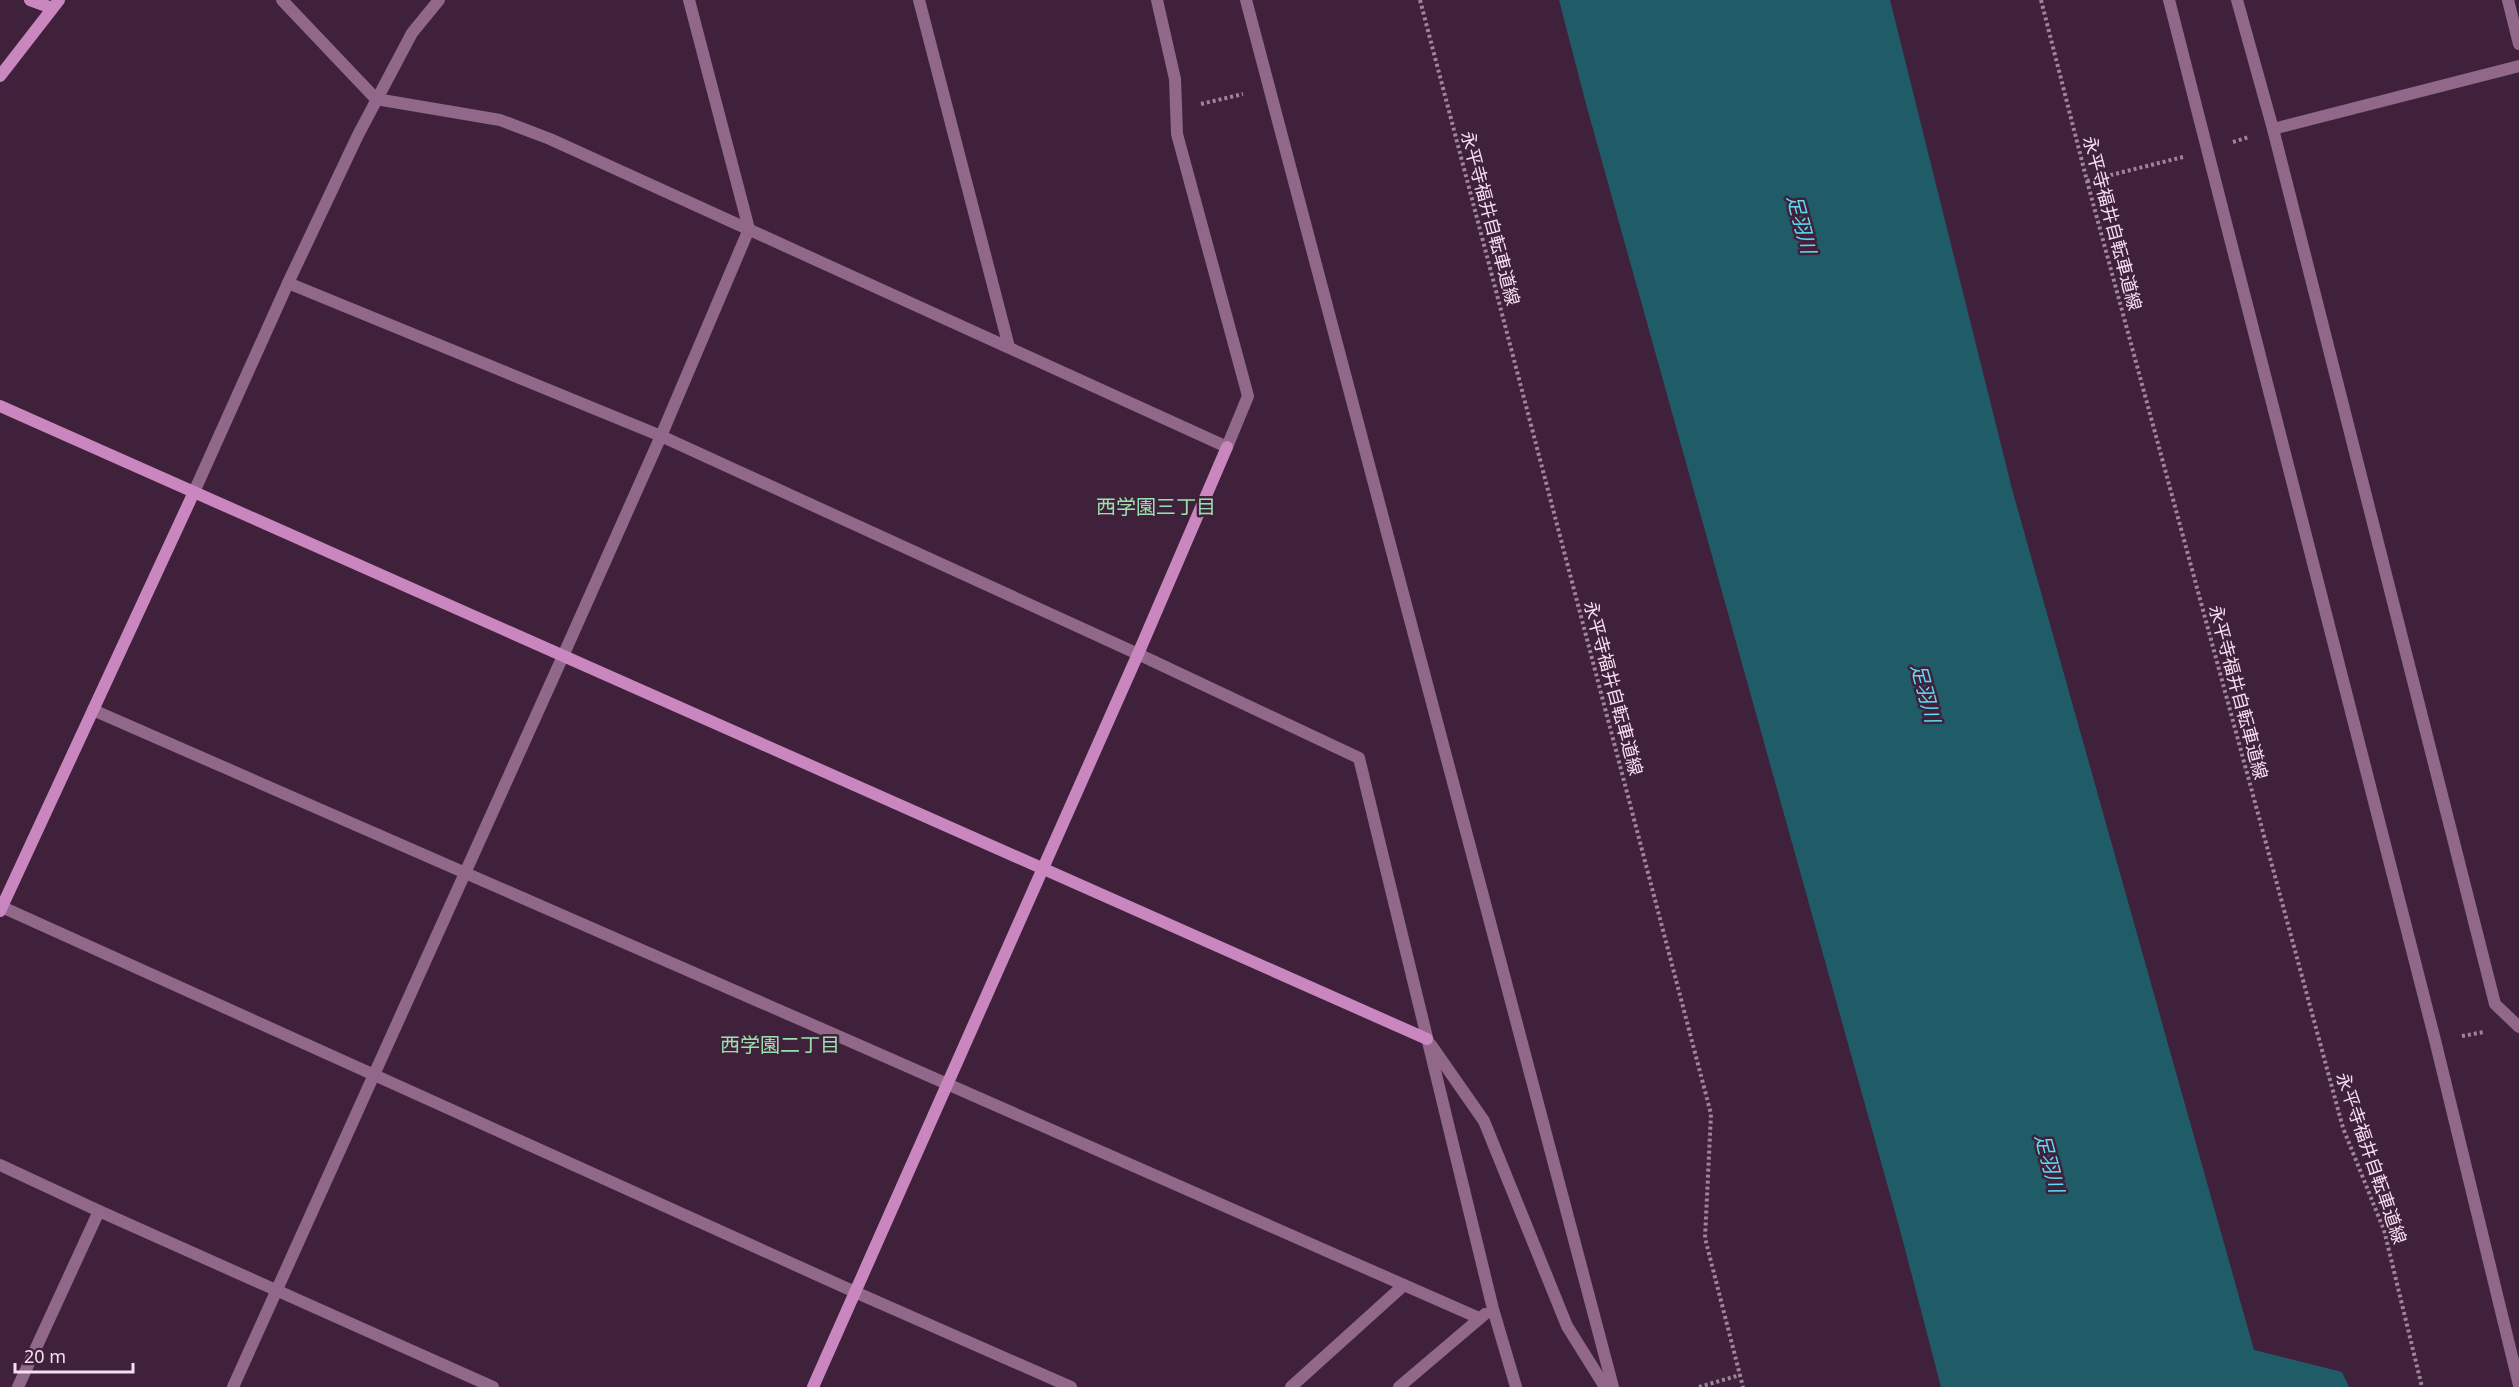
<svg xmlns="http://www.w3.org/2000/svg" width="2519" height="1387" viewBox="0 0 2519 1387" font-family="'Noto Sans','Noto Sans JP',sans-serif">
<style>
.water{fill:#1f5c68}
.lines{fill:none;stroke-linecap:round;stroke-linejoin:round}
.path{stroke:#9f859a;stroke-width:4;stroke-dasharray:3 3;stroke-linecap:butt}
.street{stroke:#92688a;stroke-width:12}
.secondary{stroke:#ca87bf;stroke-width:12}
.labels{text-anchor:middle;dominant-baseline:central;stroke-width:5;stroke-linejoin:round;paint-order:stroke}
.street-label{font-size:18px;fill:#f4dff0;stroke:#40213b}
.water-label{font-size:20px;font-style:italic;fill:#5fdbf4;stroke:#40213b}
.neighbourhood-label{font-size:20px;fill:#99e0ad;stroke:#40213b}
</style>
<rect width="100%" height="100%" fill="#40213b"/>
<path class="water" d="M1559,0h331l122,489 242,861 88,22 7,15h-408l-41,-157 -314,-1126z"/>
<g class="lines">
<g class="path">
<path d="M1420,0l291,1114 -6,124 38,149"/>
<path d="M2041,0l46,181 256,947 41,102 38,157"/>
<path d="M1201,104l42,-10"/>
<path d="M2233,142l16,-5"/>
<path d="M2087,181l96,-24"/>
<path d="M2462,1036l22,-4"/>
<path d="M1699,1387l41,-12"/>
</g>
<g class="street">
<path d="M282,0l94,99 124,21 50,19 677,308 21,-51 -71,-262 -2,-55 -18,-79"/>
<path d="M919,0l90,347"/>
<path d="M1246,0l367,1387"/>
<path d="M2169,0l266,1040 84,345"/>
<path d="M2237,0l36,129 222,875 24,23"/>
<path d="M2508,0l11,44"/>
<path d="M2273,129l246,-63"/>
<path d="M288,283l373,153 477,218 221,104 134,551 23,78"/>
<path d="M194,492l94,-209 70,-148 54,-102 27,-33"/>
<path d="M93,710c463,201 924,405 1386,608"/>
<path d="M2,907l853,385 216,95"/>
<path d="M1431,1045l53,76 83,205 38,61"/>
<path d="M0,1165l99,46 394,176"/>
<path d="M18,1387l81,-176"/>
<path d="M233,1387l330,-731 98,-220 88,-207 -60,-229"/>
<path d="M1291,1387l113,-102"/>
<path d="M1399,1387l86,-73"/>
</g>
<g class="secondary">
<path d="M30,0l22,8"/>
<path d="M0,76l59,-76"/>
<path d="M0,406l1427,633"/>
<path d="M0,911l194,-419"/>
<path d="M813,1387l325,-733 89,-207"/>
</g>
</g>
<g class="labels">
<g class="street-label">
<text transform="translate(1491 218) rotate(75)">永平寺福井自転車道線</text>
<text transform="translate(2113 223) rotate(75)">永平寺福井自転車道線</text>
<text transform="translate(1614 688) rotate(75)">永平寺福井自転車道線</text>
<text transform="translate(2239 692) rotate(75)">永平寺福井自転車道線</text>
<text transform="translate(2372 1158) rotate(71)">永平寺福井自転車道線</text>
</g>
<g class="water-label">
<text transform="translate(1802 224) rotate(75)">足羽川</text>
<text transform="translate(1926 693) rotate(75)">足羽川</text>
<text transform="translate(2050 1163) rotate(75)">足羽川</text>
</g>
<g class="neighbourhood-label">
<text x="1156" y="506">西学園三丁目</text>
<text x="780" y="1044">西学園二丁目</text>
</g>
</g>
<path d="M15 1363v9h118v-9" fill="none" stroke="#f4dff0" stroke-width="3"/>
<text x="24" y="1363" font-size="18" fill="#f4dff0" stroke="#40213b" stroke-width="4.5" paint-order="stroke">20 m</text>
</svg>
